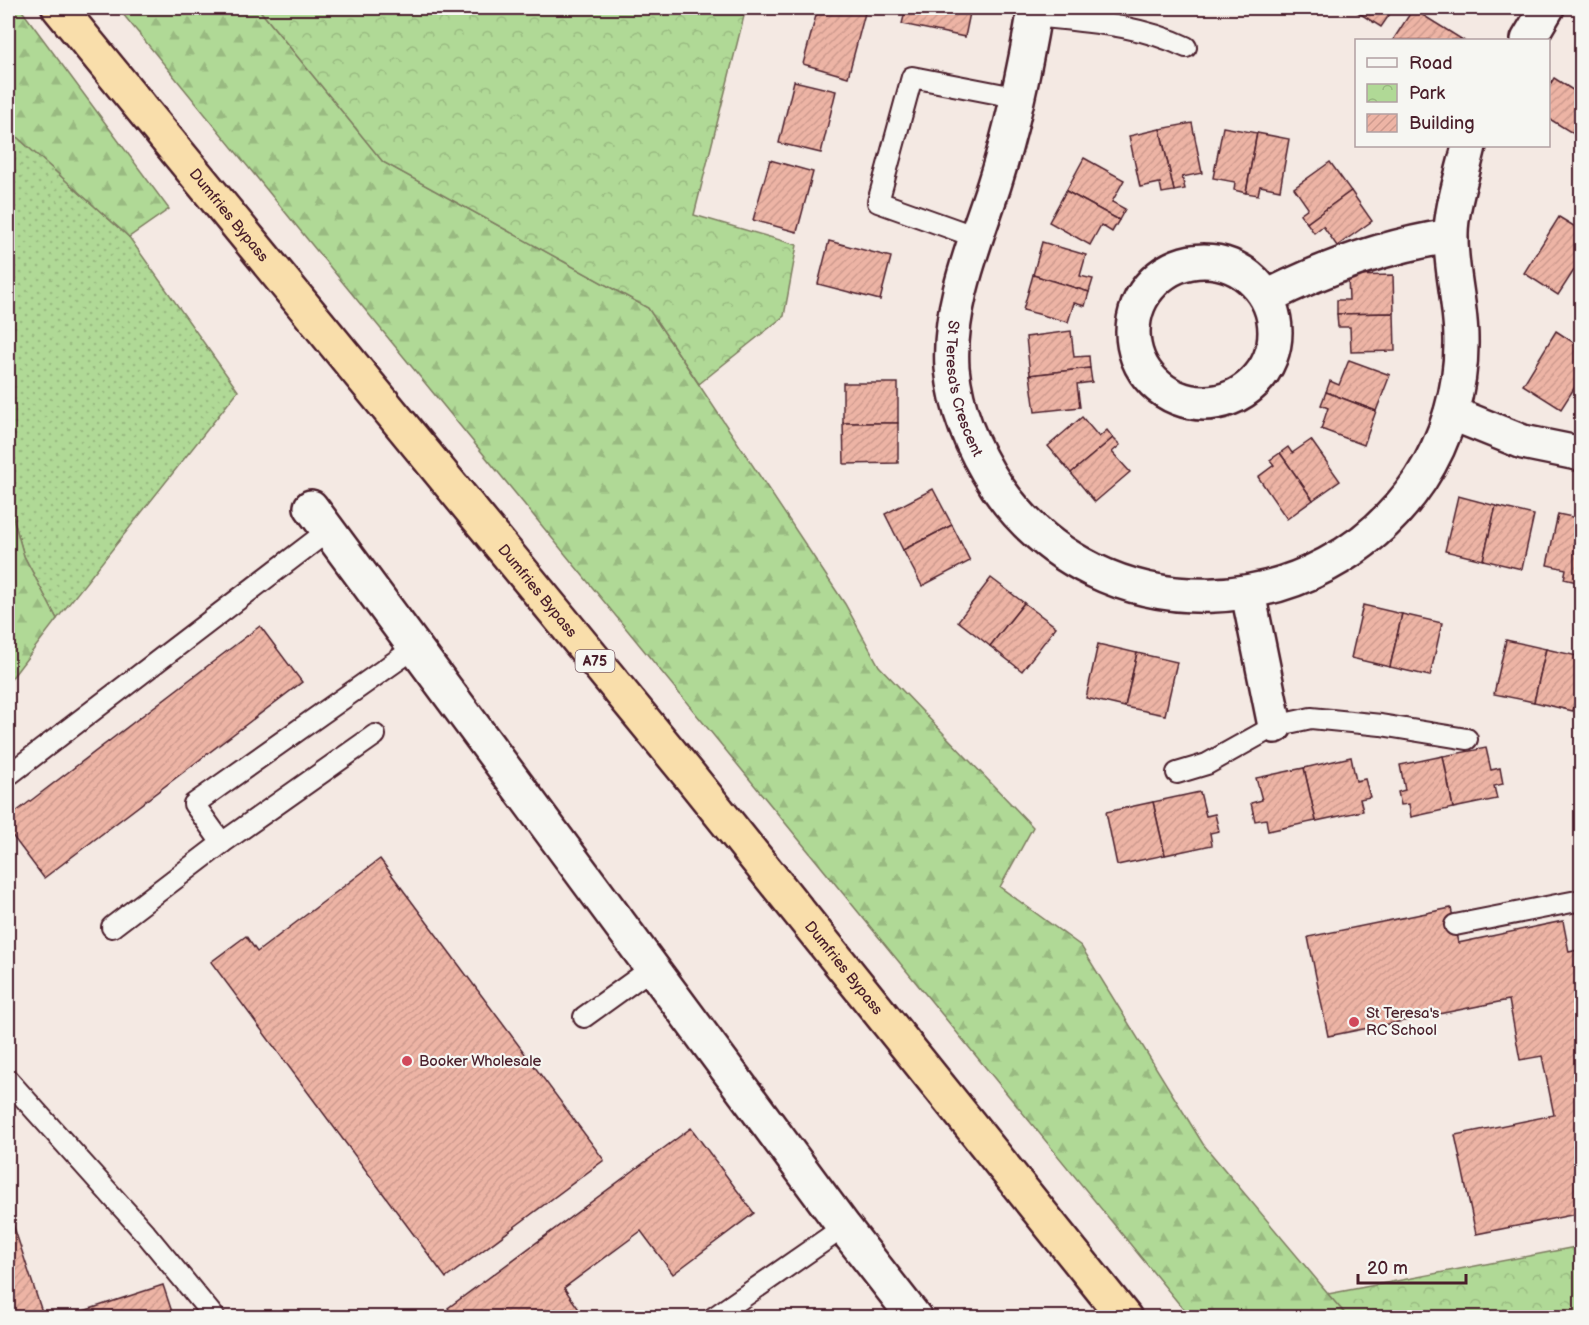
<svg xmlns="http://www.w3.org/2000/svg" width="1589" height="1325" viewBox="0 0 1589 1325" font-family="'Balsamiq Sans',sans-serif">
<style>
.grass{fill:url(#grass-dots);stroke:#7d7c60;stroke-width:1.5}
.forest{fill:url(#forest-firs);stroke:#7d7c60;stroke-width:1.5}
.park{fill:url(#park-crowns);stroke:#7d7c60;stroke-width:1.5}
.building{fill:url(#building-hatch);stroke:#4a1f2b;stroke-width:1.5}
.lines{fill:none;stroke-linecap:round;stroke-linejoin:round}
.service-casing{stroke:#4a1f2b;stroke-width:24}
.minor-casing{stroke:#4a1f2b;stroke-width:38}
.trunk-casing{stroke:#4a1f2b;stroke-width:38}
.service{stroke:#f6f6f2;stroke-width:20}
.minor{stroke:#f6f6f2;stroke-width:33}
.trunk{stroke:#f9deab;stroke-width:33}
.poi-dot{fill:#d1495b;stroke:#f6f6f2;stroke-width:2}
.labels{text-anchor:middle;dominant-baseline:central;stroke-width:4.5;stroke-linejoin:round;paint-order:stroke}
.shield{fill:#f6f6f2;stroke:#7e6067;stroke-width:1.5}
.shield-label{font-size:14px;font-weight:bold;fill:#4a1f2b}
.street-label{font-size:15px;fill:#4a1f2b;stroke:#f6f6f2}
.poi-label{font-size:15px;fill:#4a1f2b;stroke:#f6f6f2;text-anchor:start}
</style>
<defs>
<pattern id="grass-dots" width="8" height="8" patternUnits="userSpaceOnUse" patternTransform="scale(1.5)"><rect width="8" height="8" fill="#b0d996"/><path d="M2 2h.1M6 6h.1" fill="none" stroke="#99ba81" stroke-width="1.8" stroke-linecap="round"/></pattern>
<pattern id="forest-firs" width="22" height="20" patternUnits="userSpaceOnUse" patternTransform="scale(1.5)"><rect width="22" height="20" fill="#b0d996"/><path d="M5 1l3.5 6h-7zM16 11l3.5 6h-7z" fill="#99ba81"/></pattern>
<pattern id="park-crowns" width="20" height="18" patternUnits="userSpaceOnUse" patternTransform="scale(1.5)"><rect width="20" height="18" fill="#b0d996"/><path d="M2 6a3 3 0 1 1 6 0M12 15a3 3 0 1 1 6 0" fill="none" stroke="#99ba81"/></pattern>
<pattern id="building-hatch" width="6" height="6" patternUnits="userSpaceOnUse" patternTransform="scale(1.5)"><rect width="6" height="6" fill="#edb4a5"/><path d="M-1 1l2-2M0 6l6-6M5 7l2-2" fill="none" stroke="#cd9a8e"/></pattern>
</defs>
<rect width="100%" height="100%" fill="#f4e9e3"/>
<filter id="ink" filterUnits="userSpaceOnUse"><feTurbulence type="fractalNoise" baseFrequency=".0167" numOctaves="2"/><feDisplacementMap in="SourceGraphic" scale="12" xChannelSelector="R" yChannelSelector="G"/><feConvolveMatrix kernelMatrix="1 2 1 2 8 2 1 2 1" color-interpolation-filters="sRGB"/></filter>
<g filter="url(#ink)">
<path class="grass" d="M8,129l121,108 109,154 -181,228 -33,-63 -16,-56z"/>
<g class="forest">
<path d="M8,8h12l149,201 -40,28 -121,-108z"/>
<path d="M118,8h140l125,154 265,146 197,296 34,62 154,161 -33,60 81,59 122,198 145,173h-154l-14,-12z"/>
<path d="M8,500l16,56 33,63 -49,64z"/>
</g>
<g class="park">
<path d="M258,8h488l-52,207 103,30 -13,71 -85,68 -51,-76 -265,-146z"/>
<path d="M1581,1246v71h-233l-20,-23z"/>
</g>
<g class="building">
<path d="M818,8h27l20,5 -17,64 -45,-13z"/>
<path d="M906,8h65l-6,29 -63,-13z"/>
<path d="M1351,8h43l-13,19z"/>
<path d="M1413,9l50,31h-70z"/>
<path d="M1554,78l28,18v43l-34,-21v-30z"/>
<path d="M794,81l42,10 -15,62 -42,-10z"/>
<path d="M1192,123l10,50 -20,4 3,12 -11,2 -14,-62z"/>
<path d="M1223,127l34,6 -11,60 -12,-3 1,-8 -22,-4z"/>
<path d="M1160,129l14,62 -12,2 -2,-10 -20,4 -11,-51z"/>
<path d="M1257,133l32,6 -9,51 -20,-4 -2,9 -12,-2z"/>
<path d="M1084,158l40,22 -12,22 13,7 -6,11 -53,-29z"/>
<path d="M770,160l43,12 -16,60 -44,-12z"/>
<path d="M1330,162l21,29 -44,32 -7,-9 8,-6 -14,-20z"/>
<path d="M1066,191l53,29 -7,12 -11,-7 -11,20 -41,-23z"/>
<path d="M1351,191l21,30 -35,25 -14,-20 -9,7 -7,-10z"/>
<path d="M1559,217l23,14v27l-24,37 -34,-22z"/>
<path d="M829,241l62,16 -11,43 -62,-16z"/>
<path d="M1042,242l44,13 -6,21 13,3 -4,13 -56,-17z"/>
<path d="M1033,275l56,17 -4,14 -11,-3 -6,19 -45,-12z"/>
<path d="M1393,275l1,38 -57,1v-14h12l-1,-24z"/>
<path d="M1394,313l1,38 -44,1 -1,-25h-12l-1,-13z"/>
<path d="M1071,331l3,26 15,-1 1,12 -60,7 -4,-38z"/>
<path d="M1556,331l26,17v28l-21,33 -38,-24z"/>
<path d="M1349,360l41,15 -14,36 -50,-19 4,-11 9,4z"/>
<path d="M1090,368l2,14 -15,2 3,23 -45,5 -5,-37z"/>
<rect x="843" y="383" width="55" height="40"/>
<path d="M1326,392l50,19 -12,34 -43,-16 7,-21 -7,-3z"/>
<path d="M1082,417l17,20 8,-7 6,8 -42,35 -23,-27z"/>
<path d="M843,423h55v40l-54,1z"/>
<path d="M1113,438l7,7 -8,7 18,20 -35,30 -24,-29z"/>
<path d="M1311,440l29,41 -27,19 -33,-47 8,-6 4,6z"/>
<path d="M1280,453l33,47 -26,19 -29,-42 16,-12 -4,-5z"/>
<path d="M933,489l19,36 -49,25 -18,-36z"/>
<path d="M1458,496l38,10 -13,54 -38,-9z"/>
<path d="M1496,506l38,9 -12,54 -39,-9z"/>
<path d="M1558,514l24,5v41l-5,22 -13,-3 2,-10 -19,-4z"/>
<path d="M952,525l18,36 -48,25 -19,-36z"/>
<path d="M991,578l33,25 -34,43 -32,-25z"/>
<path d="M1024,603l32,24 -34,44 -32,-25z"/>
<path d="M1363,605l39,9 -12,53 -39,-9z"/>
<path d="M1402,614l40,9 -12,53 -40,-9z"/>
<path d="M260,626l42,56 -258,196 -36,-48v-12z"/>
<path d="M1506,640l40,9 -12,53 -40,-8z"/>
<path d="M1098,644l39,9 -12,54 -39,-9z"/>
<path d="M1546,649l36,8v16l-9,38 -39,-9z"/>
<path d="M1137,653l40,9 -12,53 -40,-8z"/>
<path d="M1486,748l5,22 9,-2 3,16 -9,2 3,13 -44,9 -10,-52z"/>
<path d="M1443,756l10,52 -42,9 -2,-13 -8,1 -3,-13 7,-2 -5,-25z"/>
<path d="M1351,757l5,24 9,-2 5,18 -10,2 3,12 -47,10 -12,-53z"/>
<path d="M1304,768l12,53 -48,10 -2,-12 -11,2 -4,-18 11,-3 -6,-22z"/>
<path d="M1200,792l6,24 9,-2 4,17 -9,2 2,12 -47,10 -12,-53z"/>
<path d="M1153,802l12,53 -48,10 -11,-53z"/>
<path d="M380,859l224,301 -158,118 -235,-316 35,-26 11,16z"/>
<path d="M1451,908l7,35 105,-22 6,31 13,-3v264l-106,21 -21,-99 99,-20 -12,-59 -22,4 -11,-60 -181,36 -20,-99z"/>
<path d="M691,1128l63,85 -81,61 -32,-43 -77,57 21,30h-130l-7,-10z"/>
<path d="M8,1209l36,109h-36z"/>
<path d="M163,1285l11,33h-112z"/>
</g>
<g class="lines">
<defs>
<g id="service">
<path d="M1034,16c52,6 104,8 152,31"/>
<path d="M976,237l-98,-35 34,-125 108,21"/>
<path d="M375,735l-153,108 -28,-39 222,-157"/>
<path d="M1177,773l30,-9 68,-38 36,-8 70,7 86,14"/>
<path d="M10,774l319,-244"/>
<path d="M1455,925l127,-25"/>
<path d="M112,927l110,-84"/>
<path d="M584,1017l68,-49"/>
<path d="M8,1080l138,154 69,84"/>
<path d="M713,1318l131,-91"/>
</g>
<g id="minor">
<path id="s1" d="M1035,8c-10,60 -22,118 -41,177 -19,58 -46,120 -42,183 4,42 22,84 45,119 103,150 324,141 423,-7 27,-41 42,-93 41,-141 0,-34 -10,-67 -10,-101 -1,-27 12,-65 18,-92"/>
<path d="M1528,40l19,-32"/>
<circle cx="1204" cy="332" r="71"/>
<path d="M1267,297c59,-30 118,-51 183,-61"/>
<path d="M1451,413l72,29 59,12"/>
<path d="M311,507l533,720 71,91"/>
<path d="M1248,593l27,133"/>
</g>
<g id="trunk">
<path id="s2" d="M59,8l630,767 436,543"/>
</g>
</defs>
<use href="#service" class="service-casing"/>
<use href="#minor" class="minor-casing"/>
<use href="#trunk" class="trunk-casing"/>
<use href="#service" class="service"/>
<use href="#minor" class="minor"/>
<use href="#trunk" class="trunk"/>
</g>
</g>
<g class="poi-dot">
<circle cx="1354" cy="1022" r="6"/>
<circle cx="407" cy="1061" r="6"/>
</g>
<g class="labels">
<rect class="shield" x="575.5" y="650" width="39" height="22" rx="4.5"/>
<g class="shield-label">
<text x="595" y="661">A75</text>
</g>
<g class="street-label">
<text stroke="none"><textPath href="#s2" startOffset="268">Dumfries Bypass</textPath></text>
<text stroke="none"><textPath href="#s1" startOffset="393">St Teresa's Crescent</textPath></text>
<text stroke="none"><textPath href="#s2" startOffset="754">Dumfries Bypass</textPath></text>
<text stroke="none"><textPath href="#s2" startOffset="1240">Dumfries Bypass</textPath></text>
</g>
<g class="poi-label">
<text x="1366" y="1013">St Teresa's<tspan x="1366" dy="17">RC School</tspan></text>
<text x="419" y="1061">Booker Wholesale</text>
</g>
</g>
<rect width="1589" height="1325" fill="none" stroke="#f6f6f2" stroke-width="30"/>
<rect x="15" y="15" width="1559" height="1295" fill="none" stroke="#4a1f2b" stroke-width="2" filter="url(#ink)"/>
<rect x="1355" y="39" width="195" height="108" fill="#f6f6f2" stroke="#b1a0a2" stroke-width="1.5"/>
<rect x="1367" y="58" width="30" height="9" fill="#f6f6f2" stroke="#b1a0a2" stroke-width="1.5"/>
<text x="1409" y="69" font-size="18" fill="#4a1f2b">Road</text>
<rect x="1367" y="84" width="30" height="18" fill="url(#park-crowns)" stroke="#b1a0a2" stroke-width="1.5"/>
<text x="1409" y="99" font-size="18" fill="#4a1f2b">Park</text>
<rect x="1367" y="114" width="30" height="18" fill="url(#building-hatch)" stroke="#b1a0a2" stroke-width="1.5"/>
<text x="1409" y="129" font-size="18" fill="#4a1f2b">Building</text>
<path d="M1358 1274v9h108v-9" fill="none" stroke="#4a1f2b" stroke-width="3"/>
<text x="1367" y="1274" font-size="18" fill="#4a1f2b" stroke="#f6f6f2" stroke-width="4.5" paint-order="stroke">20 m</text>
</svg>
